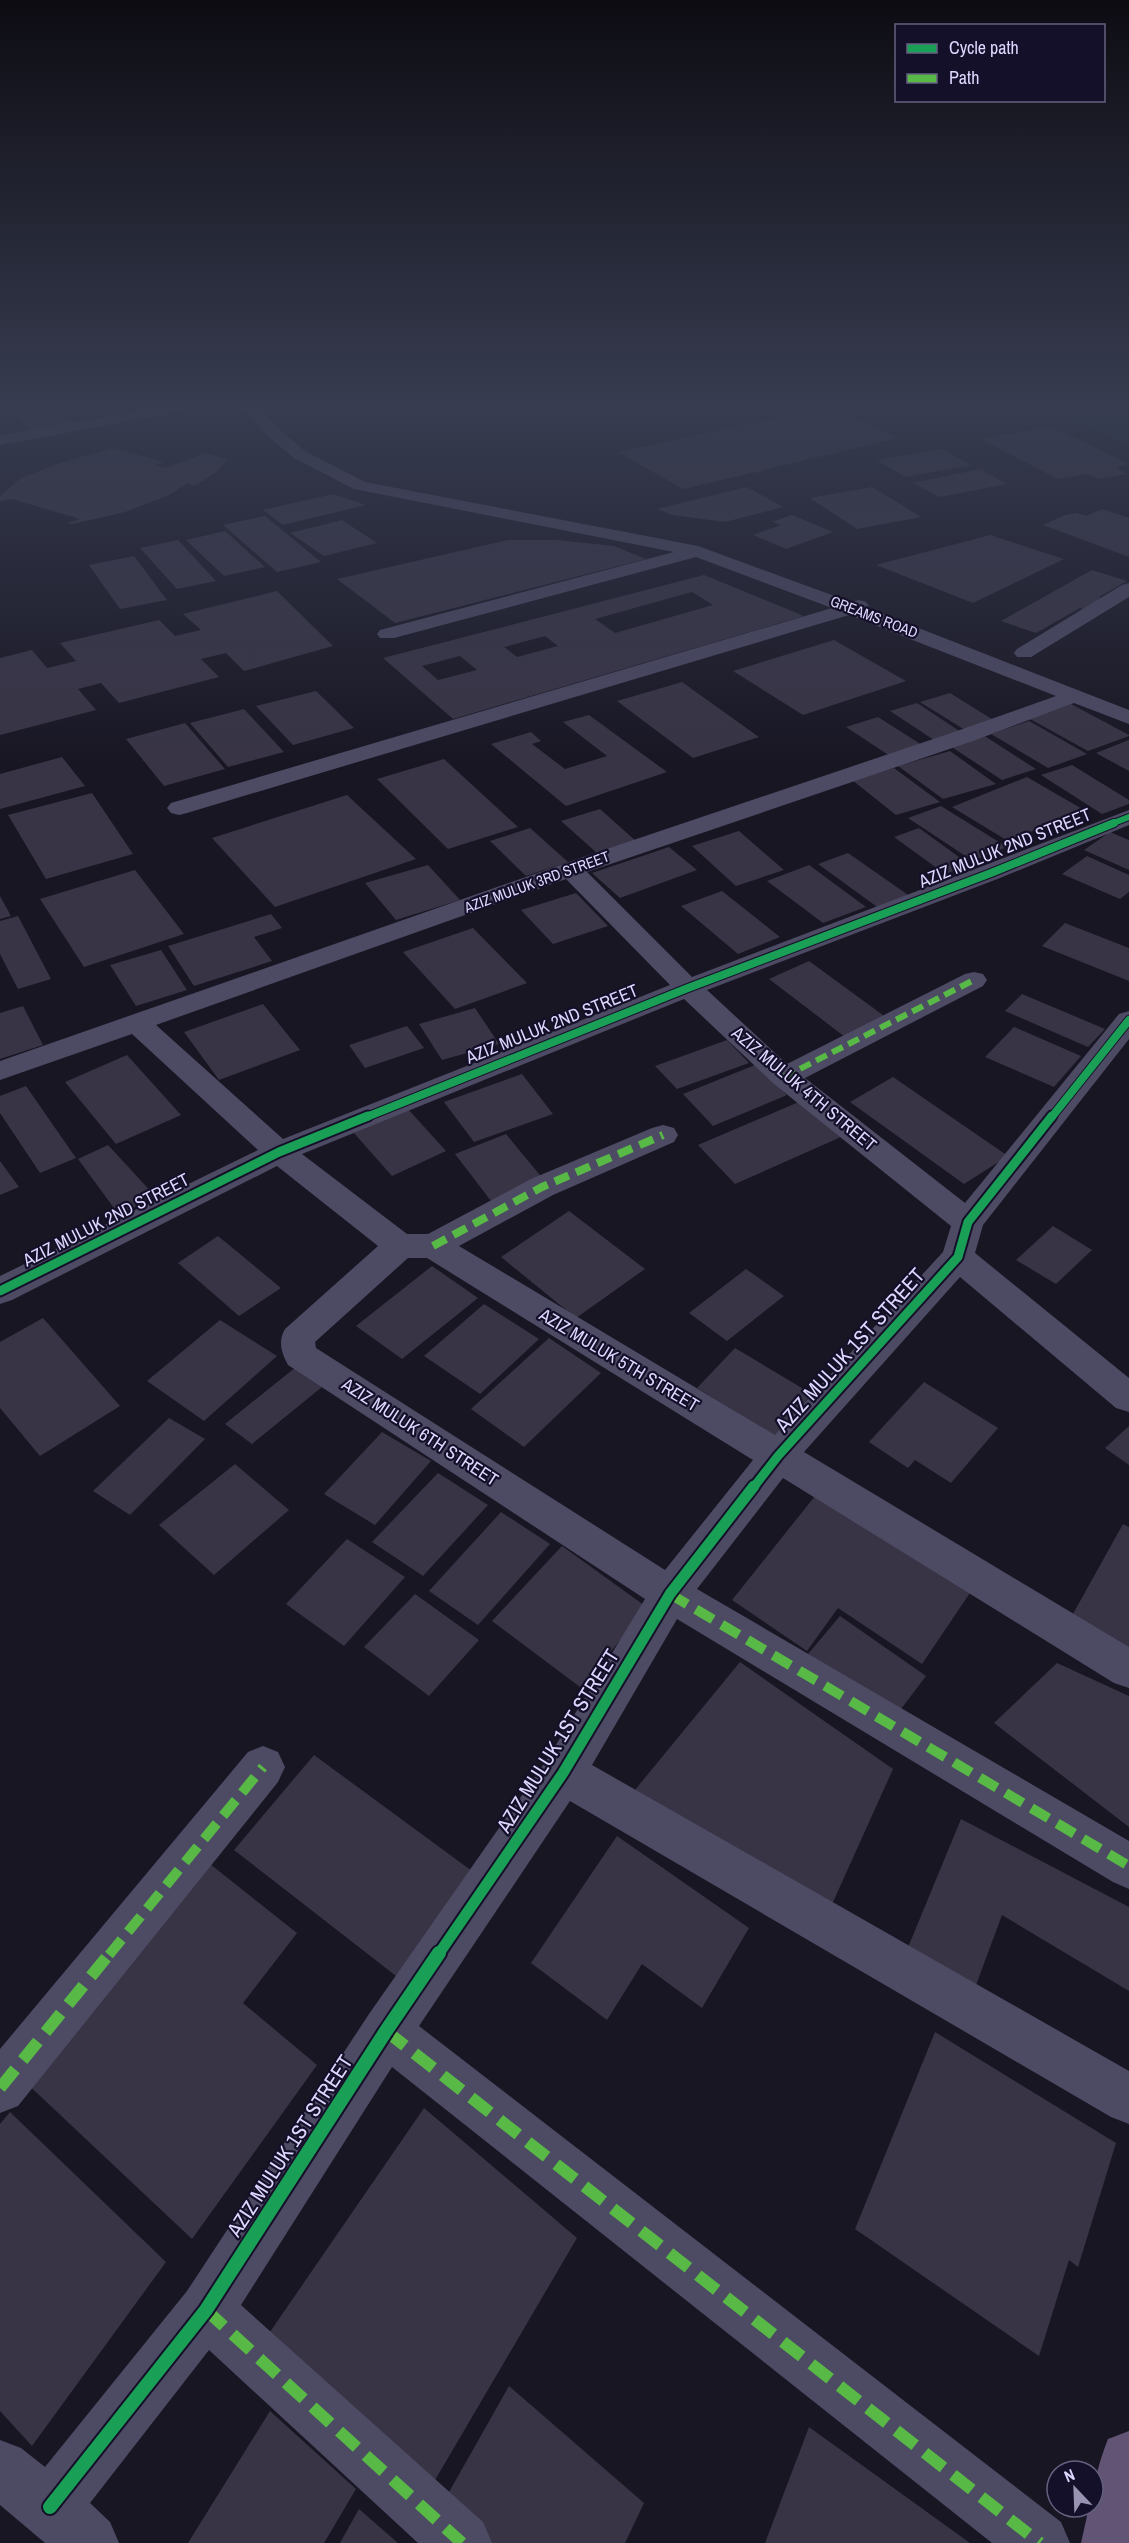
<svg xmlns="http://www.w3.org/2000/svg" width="1129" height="2543" viewBox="0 0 1129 2543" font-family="'Archivo Narrow',sans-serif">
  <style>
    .green { fill: #142e31 }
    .building { fill: #383445; fill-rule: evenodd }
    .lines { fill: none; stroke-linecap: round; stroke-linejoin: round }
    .minor { fill: #4d4a64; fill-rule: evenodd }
    .major { fill: #625475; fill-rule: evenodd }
    .quiet-far3 { stroke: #58b947; stroke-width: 6; stroke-dasharray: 12 6; stroke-linecap: butt }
    .quiet-far2 { stroke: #58b947; stroke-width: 8; stroke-dasharray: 15 8; stroke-linecap: butt }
    .quiet-far1 { stroke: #58b947; stroke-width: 10; stroke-dasharray: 20 10; stroke-linecap: butt }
    .quiet { stroke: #58b947; stroke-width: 12; stroke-dasharray: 24 12; stroke-linecap: butt }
    .cycleway-far4-casing { stroke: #151029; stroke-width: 8 }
    .cycleway-far3-casing { stroke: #151029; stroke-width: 10 }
    .cycleway-far2-casing { stroke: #151029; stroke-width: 13 }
    .cycleway-far1-casing { stroke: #151029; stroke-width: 15 }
    .cycleway-casing { stroke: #151029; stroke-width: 18 }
    .cycleway-far4 { stroke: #1a9f57; stroke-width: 6 }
    .cycleway-far3 { stroke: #1a9f57; stroke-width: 8 }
    .cycleway-far2 { stroke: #1a9f57; stroke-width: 9 }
    .cycleway-far1 { stroke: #1a9f57; stroke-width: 11 }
    .cycleway { stroke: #1a9f57; stroke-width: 14 }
    .labels { text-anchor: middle; stroke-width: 4.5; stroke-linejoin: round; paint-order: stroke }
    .far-street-label { font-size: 15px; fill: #ded7ff; stroke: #151029 }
    .street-label { font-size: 18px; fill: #ded7ff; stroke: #151029 }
    .near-street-label { font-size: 21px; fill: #ded7ff; stroke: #151029 }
  </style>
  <rect width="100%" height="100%" fill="#181623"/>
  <path class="green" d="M1046,407H1129V445Z"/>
  <path class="building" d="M11,407H60L74,424L29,431Z
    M825,407H830L899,438L683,489L618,452Z
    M1051,426L1129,464L1116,468L1127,474L1098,479L1087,474L1058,479L981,439Z
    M113,448L164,462L156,465L166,468L205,453L228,459L215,473L194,486L187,483L169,495L125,512L72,524L67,523L80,519L12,499L0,501V496L21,478L60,463Z
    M942,449L971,465L905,477L877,460Z
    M980,469L1007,484L940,497L913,483Z
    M747,487L783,507L725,522L673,515L657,509Z
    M872,487L921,517L857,529L810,498Z
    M333,494L366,505L283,525L263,510Z
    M1102,509L1129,518V557L1043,525L1065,515L1077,513L1086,516Z
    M792,515L833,532L786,549L753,535L781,525L772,522Z
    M265,516L321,562L277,572L223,525Z
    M342,520L377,543L324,556L290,533Z
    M225,531L265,567L224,576L186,540Z
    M990,535L1064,559L973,603L876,565Z
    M178,540L216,581L177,589L140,548Z
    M508,540H557L614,546L646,559L395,623L337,579Z
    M134,556L167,600L120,609L89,565Z
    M1092,570L1127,581L1099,597L1105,599L1086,610L1080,608L1036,633L1001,621Z
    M704,575L804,616L453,719L383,658ZM692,592L713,605L615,633L595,619ZM545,636L558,646L517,657L504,647ZM460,656L477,670L438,680L422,666Z
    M277,591L333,646L244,671L226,653L201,659L219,677L119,703L101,683L78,689L96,710L0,735V658L32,650L47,668L76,661L60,643L159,620L175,636L201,630L183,614Z
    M834,640L906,681L803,715L733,671Z
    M682,682L759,737L693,758L617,701Z
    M316,691L354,728L293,745L256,706Z
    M950,693L995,721L965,730L920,702Z
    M917,703L961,732L934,740L890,711Z
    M1071,704L1129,735V736L1088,751L1030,719Z
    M244,709L284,752L228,767L190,723Z
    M589,715L667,772L566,806L491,744L531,732L541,741L532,744L565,769L607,756L563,722Z
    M878,717L922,745L890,756L846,727Z
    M1029,721L1087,754L1048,768L991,734Z
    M185,723L225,769L164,786L126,739Z
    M983,735L1036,769L1002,780L950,746Z
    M1129,740V771L1096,753Z
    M950,751L996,784L943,799L898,766Z
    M62,757L85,786L0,809V774Z
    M444,759L518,827L448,849L377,779Z
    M1072,765L1129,800V804L1102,814L1041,775Z
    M894,768L940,802L896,815L852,780Z
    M1027,777L1084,810L1008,841L952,807Z
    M92,793L133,854L46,879L8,815Z
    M347,795L416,859L275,907L212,838Z
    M941,806L1007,847L973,861L908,818Z
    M600,809L637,842L598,854L561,821Z
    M530,828L568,862L526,876L490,841Z
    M919,828L970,865L945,874L894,837Z
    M739,831L784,870L736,886L692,846Z
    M1110,832L1129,840V870L1084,850Z
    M669,847L697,870L620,898L592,873Z
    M848,853L911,897L880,909L818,864Z
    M1087,856L1129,875V892L1120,899L1062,874Z
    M428,865L460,900L396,920L365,883Z
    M809,865L866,907L823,923L767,881Z
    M135,870L184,934L84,967L40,899Z
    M722,891L780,937L738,954L681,906Z
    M576,893L608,926L553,944L521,910Z
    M0,896L11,916L0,919Z
    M271,914L282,928L254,937L272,961L194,986L168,946Z
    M18,916L51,979L18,989L0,954V921Z
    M1065,923L1129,948V981L1042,946Z
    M473,928L527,983L455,1009L403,952Z
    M161,950L187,990L136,1006L110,965Z
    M809,961L887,1018L845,1037L769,979Z
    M1022,994L1105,1029L1088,1047L1005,1011Z
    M263,1004L300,1050L219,1080L184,1032Z
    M23,1006L43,1045L0,1059V1013Z
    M475,1008L499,1044L442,1060L419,1024Z
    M407,1026L424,1048L365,1068L349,1045Z
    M1014,1027L1081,1056L1054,1087L985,1057Z
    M727,1040L749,1063L677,1089L655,1066Z
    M127,1055L181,1115L116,1144L65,1082Z
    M755,1065L787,1095L713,1126L683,1094Z
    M522,1074L553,1114L474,1142L444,1102Z
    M893,1077L1008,1156L964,1184L850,1102Z
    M26,1086L76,1158L40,1173L0,1113V1096Z
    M801,1101L841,1137L735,1184L698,1145Z
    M407,1108L446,1151L392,1176L353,1132Z
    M506,1134L544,1180L491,1201L455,1154Z
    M108,1145L156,1197L119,1215L78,1159Z
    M0,1161L19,1187L0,1195Z
    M569,1211L645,1269L576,1318L501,1257Z
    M1053,1226L1092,1250L1056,1284L1016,1260Z
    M218,1236L281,1288L239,1316L178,1263Z
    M432,1266L478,1298L402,1359L356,1326Z
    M746,1269L784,1296L727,1341L689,1313Z
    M484,1304L539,1339L480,1394L424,1356Z
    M43,1318L120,1406L40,1456L0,1408V1342Z
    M220,1320L277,1356L204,1421L147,1381Z
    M549,1338L601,1373L524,1447L471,1409Z
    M735,1348L812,1394L775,1436L697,1388Z
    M296,1367L322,1387L252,1444L225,1424Z
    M924,1382L998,1428L951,1483L915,1460L908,1468L869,1442Z
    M169,1418L205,1439L130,1515L93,1491Z
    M1129,1426V1465L1105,1448Z
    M382,1432L431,1461L375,1525L324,1494Z
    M235,1464L289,1510L214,1575L159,1525Z
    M438,1473L488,1505L423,1576L372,1542Z
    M819,1491L974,1587L922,1664L838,1608L807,1651L732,1600Z
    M501,1512L550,1544L478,1625L429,1591Z
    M1123,1524L1129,1527V1655L1069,1621Z
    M347,1539L405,1577L344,1646L286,1604Z
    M562,1546L648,1608L580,1687L492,1621Z
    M415,1594L479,1640L429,1696L364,1647Z
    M840,1616L926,1676L895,1717L808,1654Z
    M740,1662L893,1769L829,1911L630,1796Z
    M1057,1663L1129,1696V1827L994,1723Z
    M314,1755L472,1871L396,1976L234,1850Z
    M961,1819L1129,1907V1991L1002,1915L972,1996L904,1957Z
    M617,1836L749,1928L702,2008L642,1964L607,2020L531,1963Z
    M205,1860L297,1933L243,2003L317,2065L192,2239L21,2078Z
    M935,2032L1116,2143L1078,2267L1069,2260L1039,2356L855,2229Z
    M424,2108L577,2238L421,2504L261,2345Z
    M10,2112L166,2262L32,2446L0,2411V2124Z
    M509,2386L644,2503L625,2543H478L440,2508Z
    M270,2411L356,2489L324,2543H188Z
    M809,2427L970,2543H765Z
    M359,2509L398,2543H340Z"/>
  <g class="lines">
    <path class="minor" d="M159,407H190L183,411L0,445V435Z
      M243,407H258L281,431L305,451L365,482L698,546L851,602L859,600L866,602L869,606L867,608L1129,710V724L1074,703L973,741L587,872L692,977L1129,810V825L1000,878L707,990L787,1064L965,974L974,972L983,974L987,980L983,986L805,1078L965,1203L1119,1014L1129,1011V1039L983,1225L975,1253L1129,1378V1412L1116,1408L960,1277L804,1452L1129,1647V1688L1114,1683L783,1478L697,1589L1129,1841V1889L1113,1882L677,1619L592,1765L1129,2071V2124L1111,2117L570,1801L419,2026L1061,2522L1070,2543H992L392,2067L241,2305L483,2522L492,2543H418L209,2350L90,2503L110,2522L119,2543H45L0,2505V2440L21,2448L45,2467L187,2291L369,2014L548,1758L645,1599L288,1365C281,1352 278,1341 285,1329L378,1246L277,1166L12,1300L0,1304V1276L258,1150L132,1034L0,1080V1061L586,856L957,731L1056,696L849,615L187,813L179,815L171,813L167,808L171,803L832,608L696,557L394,638H380L377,634L380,630L674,552L354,489L294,458L270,438ZM566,879L670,985L283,1139L156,1025ZM684,999L774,1084L951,1226L943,1252L775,1435L459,1246L553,1195L674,1142L678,1135L674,1128L663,1125L652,1128L531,1179L428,1234H407L302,1154ZM408,1258H427L753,1460L665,1570L316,1348L315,1342Z
      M1129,583V597L1031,657H1017L1014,653L1017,649L1122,585Z
      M263,1746L278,1752L285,1767L278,1782L18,2106L0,2113V2049L248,1752Z"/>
    <path class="major" d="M1129,2431V2543H1081L1089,2507H1093C1093,2483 1099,2462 1108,2439Z"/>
    <path class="quiet-far3" d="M784,1077L974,980"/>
    <path class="quiet-far2" d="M433,1246L542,1187L663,1135"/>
    <path class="quiet-far1" d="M670,1594L1129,1866
      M109,1955L263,1767"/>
    <path class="quiet" d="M386,2031L1040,2543
      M0,2088L110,1953
      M206,2310L462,2543"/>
    <g class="cycleway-far4-casing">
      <path id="cycleway-far4" d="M1111,824L1129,817"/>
    </g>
    <g class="cycleway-far3-casing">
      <path id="cycleway-far3" d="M364,1118L688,988L991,873L1114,823
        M1051,1118L1129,1020"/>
    </g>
    <g class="cycleway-far2-casing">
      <path id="cycleway-far2" d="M0,1291L279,1152L368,1116
        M753,1488L778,1456L958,1257L968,1222L1052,1116"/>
    </g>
    <g class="cycleway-far1-casing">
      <path id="cycleway-far1" d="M438,1955L563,1773L670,1594L754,1486"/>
    </g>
    <g class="cycleway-casing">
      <path id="cycleway" d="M50,2507L206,2310L386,2031L439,1953"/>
    </g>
    <use href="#cycleway-far4" class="cycleway-far4"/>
    <use href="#cycleway-far3" class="cycleway-far3"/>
    <use href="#cycleway-far2" class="cycleway-far2"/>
    <use href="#cycleway-far1" class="cycleway-far1"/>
    <use href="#cycleway" class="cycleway"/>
  </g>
  <linearGradient id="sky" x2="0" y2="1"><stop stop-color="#0d0c13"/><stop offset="0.53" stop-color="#373c50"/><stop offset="1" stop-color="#373c50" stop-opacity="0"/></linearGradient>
  <rect width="1129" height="763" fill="url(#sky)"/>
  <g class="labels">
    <g class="far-street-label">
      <text transform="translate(874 617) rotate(21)" y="5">GREAMS ROAD</text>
      <text transform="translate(537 882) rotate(-20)" y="5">AZIZ MULUK 3RD STREET</text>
    </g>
    <g class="street-label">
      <text transform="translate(1005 848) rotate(-22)" y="6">AZIZ MULUK 2ND STREET</text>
      <text transform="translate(552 1024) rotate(-22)" y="6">AZIZ MULUK 2ND STREET</text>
      <text transform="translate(804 1089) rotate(40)" y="6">AZIZ MULUK 4TH STREET</text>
      <text transform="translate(106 1220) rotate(-27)" y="6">AZIZ MULUK 2ND STREET</text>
      <text transform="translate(619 1360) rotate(31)" y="6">AZIZ MULUK 5TH STREET</text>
      <text transform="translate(420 1432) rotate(33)" y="6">AZIZ MULUK 6TH STREET</text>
    </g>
    <g class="near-street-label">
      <text transform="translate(850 1350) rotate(-48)" y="7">AZIZ MULUK 1ST STREET</text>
      <text transform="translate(558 1741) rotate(-58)" y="7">AZIZ MULUK 1ST STREET</text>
      <text transform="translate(290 2146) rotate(-57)" y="7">AZIZ MULUK 1ST STREET</text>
    </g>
  </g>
  <rect x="895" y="24" width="210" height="78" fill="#151029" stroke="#65607f" stroke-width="1.5"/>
  <rect x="907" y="44" width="30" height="9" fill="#1a9f57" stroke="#65607f" stroke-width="1.5"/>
  <text x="949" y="54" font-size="18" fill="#ded7ff">Cycle path</text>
  <rect x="907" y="74" width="30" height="9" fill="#58b947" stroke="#65607f" stroke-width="1.5"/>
  <text x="949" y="84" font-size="18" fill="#ded7ff">Path</text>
  <g transform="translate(1075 2489) rotate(337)"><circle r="28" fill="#151029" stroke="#65607f" stroke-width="1.5"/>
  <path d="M0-4.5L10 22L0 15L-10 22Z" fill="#9993b2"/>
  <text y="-9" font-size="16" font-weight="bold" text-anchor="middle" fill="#ded7ff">N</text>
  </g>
</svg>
